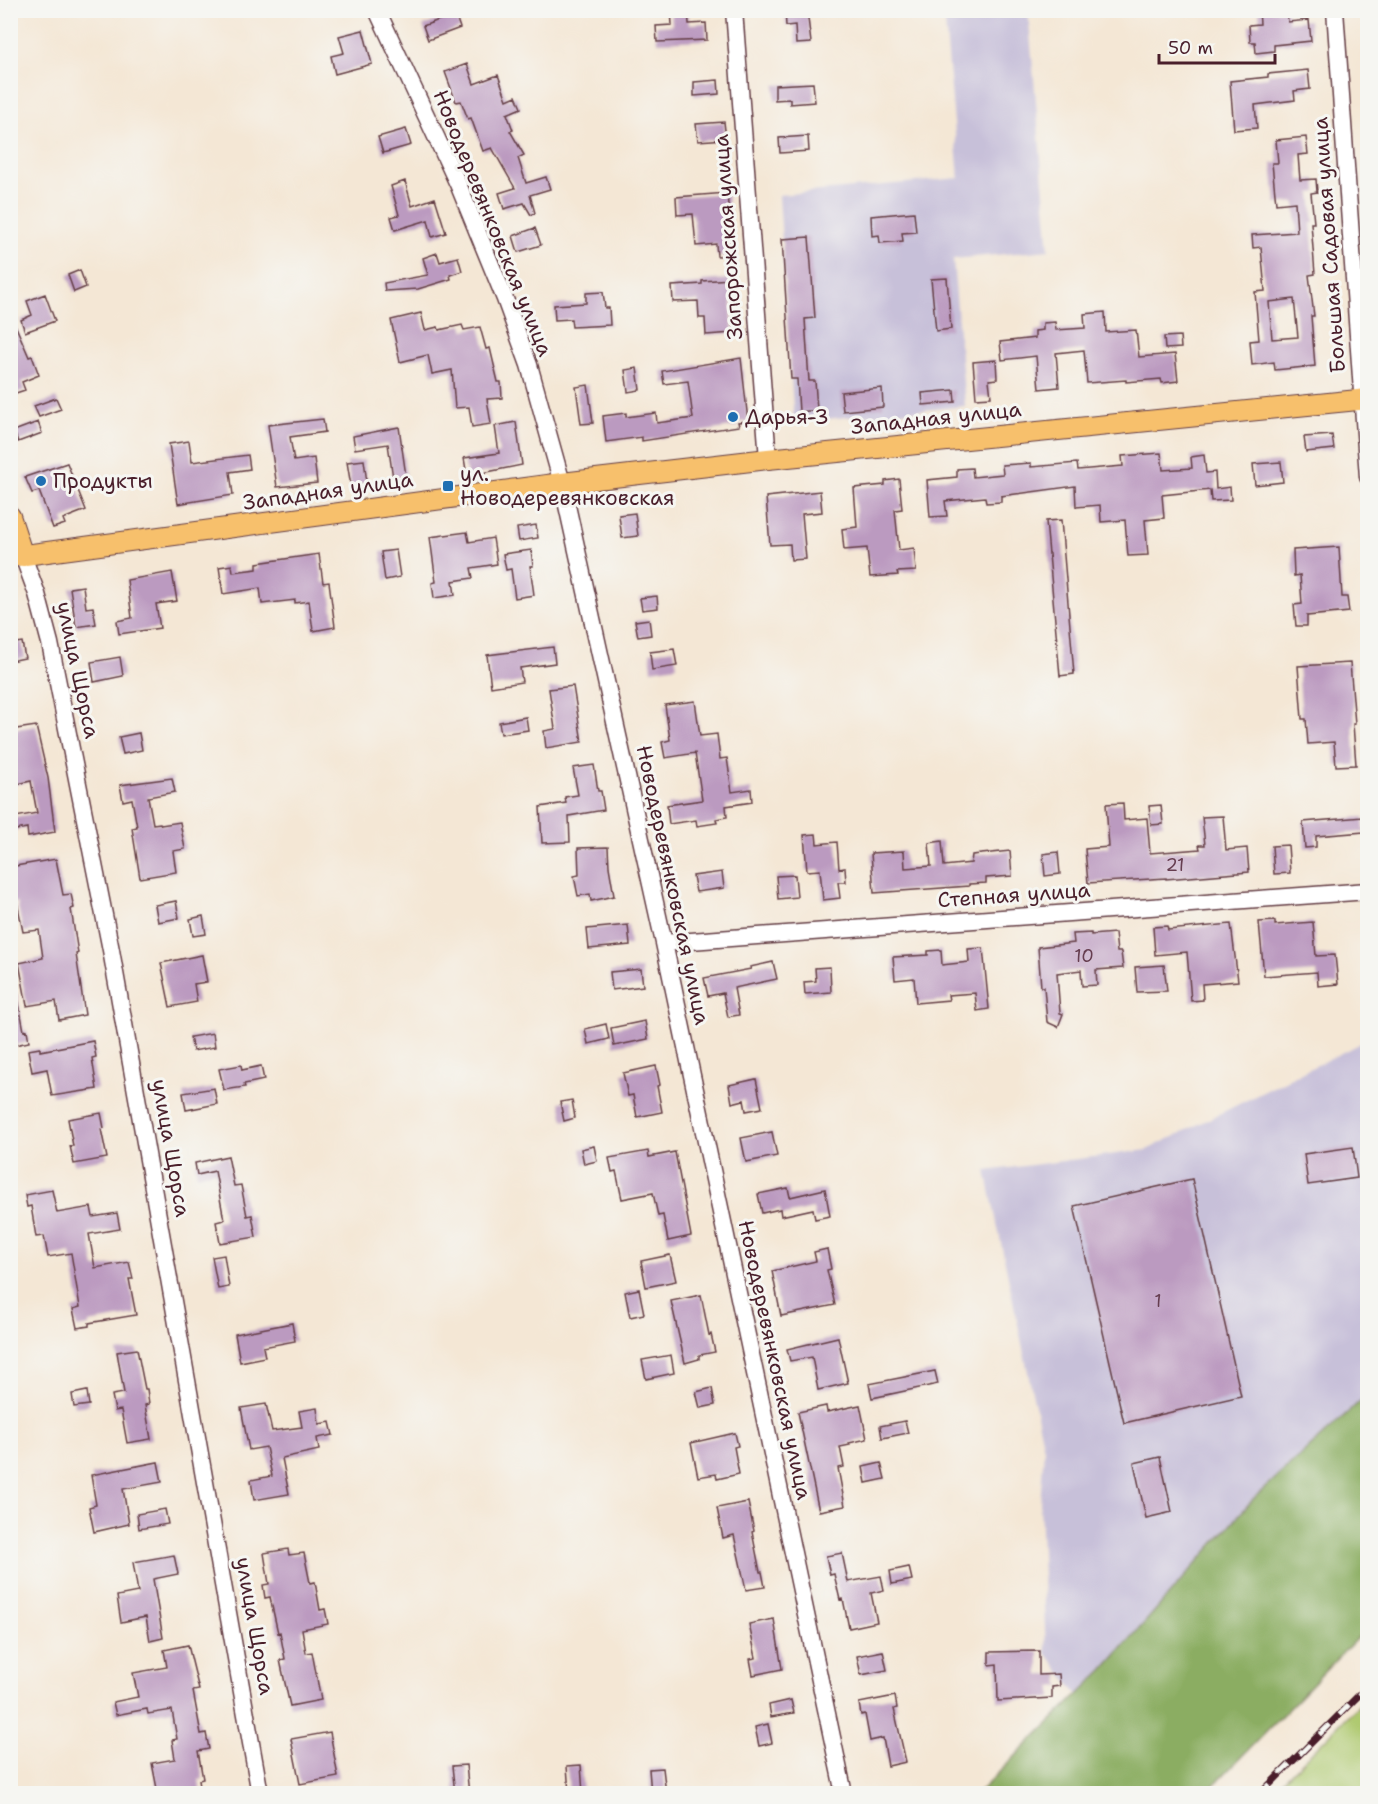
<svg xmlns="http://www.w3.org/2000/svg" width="1378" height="1804" viewBox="0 0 1378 1804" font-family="'Shantell Sans',sans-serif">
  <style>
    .industrial { fill: #c7c0d9 }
    .green { fill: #afc96f; stroke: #7c744d; stroke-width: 1.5 }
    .forest { fill: #8bad62; stroke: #6a6646; stroke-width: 1.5 }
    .building { fill: #bb9ac0; fill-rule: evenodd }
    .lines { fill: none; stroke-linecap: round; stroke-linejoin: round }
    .minor-casing { stroke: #643d44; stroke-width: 19 }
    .major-casing { stroke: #643d44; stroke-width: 22 }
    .minor { stroke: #fff; stroke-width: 16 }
    .major { stroke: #f7c06c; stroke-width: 20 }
    .rail-casing { stroke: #4a1f2b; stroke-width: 7 }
    .rail { stroke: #f6f6f2; stroke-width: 4.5; stroke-dasharray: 14; stroke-linecap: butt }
    .poi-dot { fill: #1f6fb2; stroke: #f6f6f2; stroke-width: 2 }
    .labels { text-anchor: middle; stroke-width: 6; stroke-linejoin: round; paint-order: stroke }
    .number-label { font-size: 18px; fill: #663e50 }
    .street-label { font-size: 21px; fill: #4a1f2b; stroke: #f6f6f2 }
    .poi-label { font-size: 21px; fill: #4a1f2b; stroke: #f6f6f2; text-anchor: start }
  </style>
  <rect width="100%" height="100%" fill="#f6f6f2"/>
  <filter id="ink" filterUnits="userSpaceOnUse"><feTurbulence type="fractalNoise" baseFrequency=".0167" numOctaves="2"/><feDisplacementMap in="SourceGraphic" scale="12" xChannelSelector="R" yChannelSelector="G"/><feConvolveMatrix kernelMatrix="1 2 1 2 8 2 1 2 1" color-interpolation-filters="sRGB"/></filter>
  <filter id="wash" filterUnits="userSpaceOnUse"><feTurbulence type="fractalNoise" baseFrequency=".008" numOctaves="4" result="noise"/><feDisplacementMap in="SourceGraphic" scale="24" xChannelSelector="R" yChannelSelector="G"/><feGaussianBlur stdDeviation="1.35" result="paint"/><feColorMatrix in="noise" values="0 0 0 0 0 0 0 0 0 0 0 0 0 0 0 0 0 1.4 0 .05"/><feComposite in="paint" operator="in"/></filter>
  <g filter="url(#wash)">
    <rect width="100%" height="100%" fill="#f4e7d5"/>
    <path class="industrial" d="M944,11H1028L1049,250L953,259L965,406L794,422L779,195L959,178Z
      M1367,1040V1395L1254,1498L1103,1670L1078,1695L1046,1653L1040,1504L1044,1449L986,1171L1147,1150Z"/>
    <path class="green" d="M1367,1697V1793H1271Z"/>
    <path class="forest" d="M1367,1395V1628L1206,1793H978L1103,1670L1254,1498Z"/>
    <g id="blocks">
      <path class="building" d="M671,10H688L689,24L706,23L707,40L657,42L656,26L672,25Z
        M785,10H807L811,43L796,44L795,25L786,26Z
        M1259,10H1287L1288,22L1309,20L1311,41L1274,45V51L1256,53L1255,42H1250L1249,25L1260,24Z
        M455,14L460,28L428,40L423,26Z
        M363,30L372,64L335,74L331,56L344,53L339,36Z
        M467,64L474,84L498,75L507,100L516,96L521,108L507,114L513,130L510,131L524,155L518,158L526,183L546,177L550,189L530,195L535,213L531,215L524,203L504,209L499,193L515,188L492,148L483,151L471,118L468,119L461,101L456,102L445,72Z
        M1308,70L1310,89L1294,91L1295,100L1255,105L1257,128L1234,130L1230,81L1268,77V74Z
        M718,80L719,94L694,96V82Z
        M813,83L815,102L790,104V99L775,100V85Z
        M724,122L726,139L698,141L696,124Z
        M406,129L411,145L383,153L378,137Z
        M808,136L809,151L780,153L779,138Z
        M1306,137L1308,154L1298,155L1300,180L1316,179L1317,192L1311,193L1314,223H1311L1315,274L1309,275L1314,316H1311L1315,366L1275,370L1274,362L1252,365L1250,341L1259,340L1255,292L1265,291L1261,247L1253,248L1252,235L1297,232L1295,202L1276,204L1272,163H1278L1276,140ZM1294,299L1298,337L1272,339L1269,302Z
        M405,181L412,206L435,198L446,233L432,237L428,220L395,230L391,217L399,215L391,186Z
        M727,193L732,255L717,256L716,244L696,246L693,214L677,215L676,197Z
        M914,212L916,232L902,233L903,241L880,243L879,235L872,236L871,216Z
        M535,228L541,245L518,252L513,236Z
        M809,237L815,318L805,319L809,381H815L817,410L799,412L797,379H791L782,239Z
        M437,253L440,262L458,257L462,271L450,275L451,279L418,289L385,291L384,283L428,275L423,258Z
        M80,270L86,287L74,292L68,275Z
        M947,278L951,329L936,331L931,279Z
        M730,279L733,333L706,335L705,318H699L698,301L673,302L672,286L702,284V281Z
        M603,292L605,308H609L610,325L572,327L571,319L555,320L554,305L586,303V293Z
        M45,294L55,321L25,332L21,320L32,315L27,301Z
        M1105,312L1106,332L1136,330L1139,357L1175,354L1178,381L1162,383L1161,379L1126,382V380L1087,383L1084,350L1056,353L1059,387L1039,389L1036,356L1002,360L1000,342L1035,338V331L1043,330V323L1055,322L1056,330L1085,328L1084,314Z
        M10,313L29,357L32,356L39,375L22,382L25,390L10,395Z
        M421,313L425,330L438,327L439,330L462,325L464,330L480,327L486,349L490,348L498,382H501L502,398L487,399L491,424L472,427L469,407L455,408L452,370L432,374L428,355L400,362L391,320Z
        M1180,336L1181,348L1165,349L1164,337Z
        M741,358L748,421L738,422L739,426L642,441V437L606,442L603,416L626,413V417L656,413L657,423L693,418L688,381L664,384L662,371Z
        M996,360L997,379L989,380L991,397L976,398L973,362Z
        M637,368L640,390L628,392L625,370Z
        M588,385L593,423L581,424L576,387Z
        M882,388L883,407L843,411L841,392Z
        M954,390L955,402L923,405L922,393Z
        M56,398L61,409L39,417L34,406Z
        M323,419L325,432L290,437L294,461L314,458L317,483L277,487L268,425Z
        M38,422L42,433L18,442L14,431Z
        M516,422L522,465L467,476L464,458L499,453L495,426Z
        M399,427L406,476L393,478L388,444L355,449L353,436Z
        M1332,435L1334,449L1306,452L1304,437Z
        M189,441L192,462L248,455L250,469L230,472L233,495L178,504L169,444Z
        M1161,453L1163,470L1192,468L1191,457L1204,455L1206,473L1215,472L1216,489L1230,487L1231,500L1211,501L1210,490L1162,495L1164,518L1145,520L1148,555L1128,556L1125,520L1101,522L1100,505L1076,507L1075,486L1001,496V502L986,503L985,497L945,501L947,516L930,517L927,480L957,477V469L972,468L973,477L1003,474L1002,465L1031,463V467L1077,463L1078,470L1123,466L1122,456Z
        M364,460L367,483L351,486L347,462Z
        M1281,462L1283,482L1255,485L1253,464Z
        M67,463L86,510L63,519L65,524L53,528L39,491L32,493L25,477Z
        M899,479L902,509L895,510L899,550L914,548L916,571L897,572L898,575L870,577L867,548L844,550L842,529L857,527L854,488L885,485V481Z
        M820,491L822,512L802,514L806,559L791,560L790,544L770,545L766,497Z
        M635,513L638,536L622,538L619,515Z
        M1061,520L1074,674L1060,676L1046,521Z
        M536,525L538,538L519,541L517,528Z
        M467,532L469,542L493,538L497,564L471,568L473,578L453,581L455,595L434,598L432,583L436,582L430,537Z
        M1339,547L1342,597H1347L1349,612L1307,616V626H1296L1294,605L1302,604L1300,575L1294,576L1293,550Z
        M396,550L400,577L385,580L381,552Z
        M531,550L533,566H530L534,595L515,598L511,569L506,570L503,554Z
        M319,554L323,583L329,582L335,627L313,631L309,601L295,603V600L262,604L260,588L223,594L219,567L232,565L233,572L257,569V563Z
        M172,572L177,601L156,604L160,628L119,634L117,621L132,618L127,580Z
        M83,586L86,608L93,607L96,624L76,627L70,588Z
        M657,596L658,608L642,610L640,598Z
        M649,619L651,635L638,637L635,621Z
        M22,642L25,658L10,661V644Z
        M553,647L555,663L520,668L522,682L491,687L487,655Z
        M674,649L677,666L652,670L650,652Z
        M120,657L123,676L94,682L91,662Z
        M1350,663L1355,724H1353L1356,765L1336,766L1334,742L1308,744L1306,719H1302L1298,666Z
        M573,686L582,742L546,748L544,731L555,729L549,689Z
        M695,701L700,736L717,734L720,759L727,758L732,792L751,789L752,802L726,806L727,817L716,819L717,823L697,826L696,820L669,824L667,805L702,800L695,753L665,758L662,742L670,740L665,705Z
        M526,717L528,730L501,734L499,722Z
        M36,726L48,778L55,832L28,837L27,828L10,831V818L37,813L31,781L13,785L10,768V752L13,751L10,730Z
        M139,733L142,750L123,754L119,737Z
        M594,765L598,791H601L604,810L569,816L570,842L542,843L540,807L566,803L565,797L578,795L573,768Z
        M172,778L175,792L148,797L153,824L160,823L161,825L180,822L185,849L173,851L176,872L140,878L132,828L137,827L132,799L123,801L120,785Z
        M1123,803L1124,820L1147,818L1150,853L1200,849L1199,845H1205L1202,817L1223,816L1226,850L1247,848L1249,872L1166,879V878L1088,883L1085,849L1109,847L1106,804Z
        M1161,805L1163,824L1151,825L1149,806Z
        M1363,817L1364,832L1316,836V847L1305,848L1303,822Z
        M816,834L817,844L837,842L839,869L845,868L846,882H838L840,898L823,900L820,870L807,871L804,835Z
        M942,841L944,866L971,863L972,855L1010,851L1012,876L986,878V883L969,884V886L874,893L871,853L904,851L905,868L931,866L929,843Z
        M1288,845L1290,873L1274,874L1272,846Z
        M608,847L609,867L614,896L591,901L590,894L578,896L574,876L579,875L578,848Z
        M1058,852L1060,874L1045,876L1043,854Z
        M56,859L63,895L71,894L74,908L71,909L78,953L76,954L85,1015L59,1020L56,1001L27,1006L19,963L43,958L39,930L23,932L17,902L10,903V867Z
        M722,872L724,888L696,892L693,876Z
        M795,875L797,897L778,899L776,876Z
        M176,901L179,918L158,922L155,905Z
        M203,916L206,934L193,936L190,919Z
        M1275,921V925L1313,922L1316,956L1335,955L1338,984L1318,986L1317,972L1264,976L1259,922Z
        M1231,924L1238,981L1202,984L1203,1000L1191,1001L1187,952L1155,955L1153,927L1167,926L1168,930Z
        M628,925L630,945L589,949L587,929Z
        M1091,933V935L1115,933L1117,952H1121L1123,968L1096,970L1097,985L1082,986L1081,970L1057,973L1060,1013L1063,1014L1058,1027L1047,1022L1044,987H1041L1038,947L1074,943L1073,934Z
        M983,948L989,1009L977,1011L975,993L948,995L949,1000L916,1003L914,978L895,980L893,957L928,955V951L941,950L942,965L969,962L968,949Z
        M202,955L207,982L194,984L197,1002L170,1007L161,963Z
        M773,962L777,979L734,988L739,1015L728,1017L723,993L708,996L704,978L751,969L750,967Z
        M1164,965L1167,991L1137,992L1135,967Z
        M830,967L831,992L805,994L804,982L816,981L815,968Z
        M641,969L643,986L612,990L610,972Z
        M17,993L24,1031L27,1030L29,1042L10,1046V994Z
        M645,1021L648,1039L614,1046L611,1028Z
        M606,1024L609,1039L588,1044L585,1029Z
        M213,1033L215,1047L193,1051L190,1037Z
        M93,1041L96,1057L92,1058L97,1089L52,1096L47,1069L32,1072L28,1050L40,1048V1051Z
        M241,1065L242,1070L261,1066L264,1080L244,1084L245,1087L224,1090L219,1069Z
        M656,1066L660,1085L657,1086L662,1112L637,1117L633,1095L628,1096L623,1073Z
        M756,1079L762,1108L746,1111L744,1100L732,1103L729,1085Z
        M214,1088L217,1104L186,1110L183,1093Z
        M572,1100L575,1118L564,1121L560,1102Z
        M101,1113L104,1128L101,1129L107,1158L74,1164L70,1146H73L68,1119Z
        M772,1132L777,1156L746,1162L741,1138Z
        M594,1146L597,1161L584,1164L581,1149Z
        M1353,1147L1357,1178L1308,1185L1304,1154Z
        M648,1151L649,1157L675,1152L691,1236L668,1241L663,1215L658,1216L653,1193L622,1199L616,1171L612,1172L609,1158Z
        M228,1156L234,1186L241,1185L247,1216L252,1215L256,1237L220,1243L216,1222L224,1220L215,1171L197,1175L195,1163Z
        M1192,1179L1241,1396L1124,1423L1074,1206Z
        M788,1188L790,1197L825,1189L830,1216L815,1219L813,1209L781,1216L780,1209L762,1213L758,1194Z
        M52,1190L57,1213L91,1207L93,1217L117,1213L120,1229L89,1234L95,1268L129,1262L133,1279H129L136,1315L89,1323V1326L77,1328L73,1309L80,1307L71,1253L48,1257L44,1236L36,1237L31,1206L27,1207L25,1195Z
        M827,1249L831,1269L827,1270L835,1305L781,1316L772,1271L816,1261L814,1252Z
        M224,1255L229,1287L218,1289L212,1257Z
        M670,1255L676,1281L646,1287L641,1261Z
        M639,1289L644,1314L630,1317L625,1292Z
        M701,1295L709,1335L711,1334L715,1352L699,1355V1359L685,1363L671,1301Z
        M292,1323L295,1341L263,1347L265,1357L240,1362L235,1334Z
        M838,1337L848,1383L818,1390L812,1357L790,1361L787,1349Z
        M137,1349L145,1389H147L149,1404L145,1405L151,1439L127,1443L121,1410L115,1411L112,1395L124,1393L117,1352Z
        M671,1355L674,1373L646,1379L642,1360Z
        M935,1371L938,1384L872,1398L869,1384Z
        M712,1388L715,1405L700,1408L696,1392Z
        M87,1391L89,1405L74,1407L72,1394Z
        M266,1404L272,1431L302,1427L299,1411L317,1408L319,1424L330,1422L333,1435L317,1438L319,1450L282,1458L289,1494L254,1500L251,1480L272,1476L266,1447L249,1450L241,1408Z
        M860,1405L867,1439L849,1443L850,1445L840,1447L844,1467L838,1468L845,1506L819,1511L798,1412L826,1406L827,1412Z
        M905,1421L908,1433L882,1438L880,1426Z
        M735,1433L738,1446L734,1447L739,1474L717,1479L716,1474L698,1477L691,1443Z
        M1160,1457L1172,1512L1146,1518L1134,1463Z
        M158,1462L162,1482L123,1489L129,1524L94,1532L89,1507L96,1505L91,1475Z
        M881,1463L885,1479L866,1483L863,1467Z
        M748,1502L754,1531L752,1532L760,1572H762L765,1587L746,1590L734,1535L723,1538L717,1508Z
        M165,1509L168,1524L139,1529L137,1514Z
        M288,1549L289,1555L304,1553L310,1583L315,1582L320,1610L325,1609L328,1624L302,1629L306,1653L312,1652L321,1700L290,1706L280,1660L285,1659L280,1632L278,1633L270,1597L265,1598L263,1585L269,1584L264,1553Z
        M842,1553L848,1582L881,1576L884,1590L871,1593L877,1622L849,1628L843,1599L840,1600L834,1574L830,1575L826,1556Z
        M174,1555L178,1574L153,1579L163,1638L150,1641L146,1617L121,1622L117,1596L138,1592L133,1562Z
        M909,1567L912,1580L892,1584L890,1571Z
        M774,1619L782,1669L753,1675L750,1659L756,1658L749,1624Z
        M188,1645L199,1690L193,1691L201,1734L206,1733L209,1749L198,1751L203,1779L199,1780L201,1794H158L152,1763L175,1759L172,1740L177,1739L172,1710L148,1714L147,1709L116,1715L113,1702L138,1697L133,1673L167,1667L164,1650Z
        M883,1651L887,1670L861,1675L857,1656Z
        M1039,1651V1675L1059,1674L1060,1686L1052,1687V1698L998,1701L997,1664L989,1665V1652Z
        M895,1696L897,1708L894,1709L906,1762L888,1766L883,1738L870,1741L865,1714L861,1715L859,1703Z
        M791,1700L794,1713L771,1717L769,1705Z
        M768,1724L772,1743L759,1746L755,1727Z
        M330,1732L338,1777L300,1784L291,1739Z
        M466,1765L469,1794H455L452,1766Z
        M581,1765L583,1794H569L567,1766Z
        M663,1768L666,1794H651L649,1769Z"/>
    </g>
  </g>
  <g filter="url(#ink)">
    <use href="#blocks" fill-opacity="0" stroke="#643d44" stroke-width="1.5"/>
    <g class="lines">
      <g class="minor-casing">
        <path id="minor" d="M377,10L458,184L505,299L529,365L562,483L664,943L844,1794
          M734,10L768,459
          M1335,10L1368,477
          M23,556L37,594L50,643L111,950L260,1794
          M664,943L1368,891"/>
      </g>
      <g class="major-casing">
        <path id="major" d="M10,516L23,556
          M10,557L562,483L768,459L1368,399"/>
      </g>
      <use href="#minor" class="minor"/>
      <use href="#major" class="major"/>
      <g class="rail-casing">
        <path id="rail" d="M1260,1794L1368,1686"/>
      </g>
      <use href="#rail" class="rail"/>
    </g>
  </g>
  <g class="poi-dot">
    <circle cx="733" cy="417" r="6"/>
    <circle cx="41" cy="481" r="6"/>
    <rect x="442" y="480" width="12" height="12" rx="3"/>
  </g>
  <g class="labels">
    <g class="number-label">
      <text x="1175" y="871">21</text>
      <text x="1084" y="962">10</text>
      <text x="1158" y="1307">1</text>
    </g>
    <g class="street-label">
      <text transform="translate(493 223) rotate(68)" y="7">Новодеревянковская улица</text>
      <text transform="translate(728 237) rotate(-94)" y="7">Запорожская улица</text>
      <text transform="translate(1329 245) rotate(-94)" y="7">Большая Садовая улица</text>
      <text transform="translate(936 418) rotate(-6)" y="7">Западная улица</text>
      <text transform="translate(328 491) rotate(-8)" y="7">Западная улица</text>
      <text transform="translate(78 670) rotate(78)" y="7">улица Щорса</text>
      <text transform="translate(673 885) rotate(78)" y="7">Новодеревянковская улица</text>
      <text transform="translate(1014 895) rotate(-4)" y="7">Степная улица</text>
      <text transform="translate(171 1148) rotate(80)" y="7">улица Щорса</text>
      <text transform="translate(775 1360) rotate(78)" y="7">Новодеревянковская улица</text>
      <text transform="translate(255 1626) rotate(80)" y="7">улица Щорса</text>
    </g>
    <g class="poi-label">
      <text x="745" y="424">Дарья-3</text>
      <text x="460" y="481">ул.<tspan x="460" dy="24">Новодеревянковская</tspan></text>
      <text x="53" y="488">Продукты</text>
    </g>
  </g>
  <rect width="1378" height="1804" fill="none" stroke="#f6f6f2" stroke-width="36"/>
  <path d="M1159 54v9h116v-9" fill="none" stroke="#4a1f2b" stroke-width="3"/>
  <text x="1168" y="54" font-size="18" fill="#4a1f2b" stroke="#f6f6f2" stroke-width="4.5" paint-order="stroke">50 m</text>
</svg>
